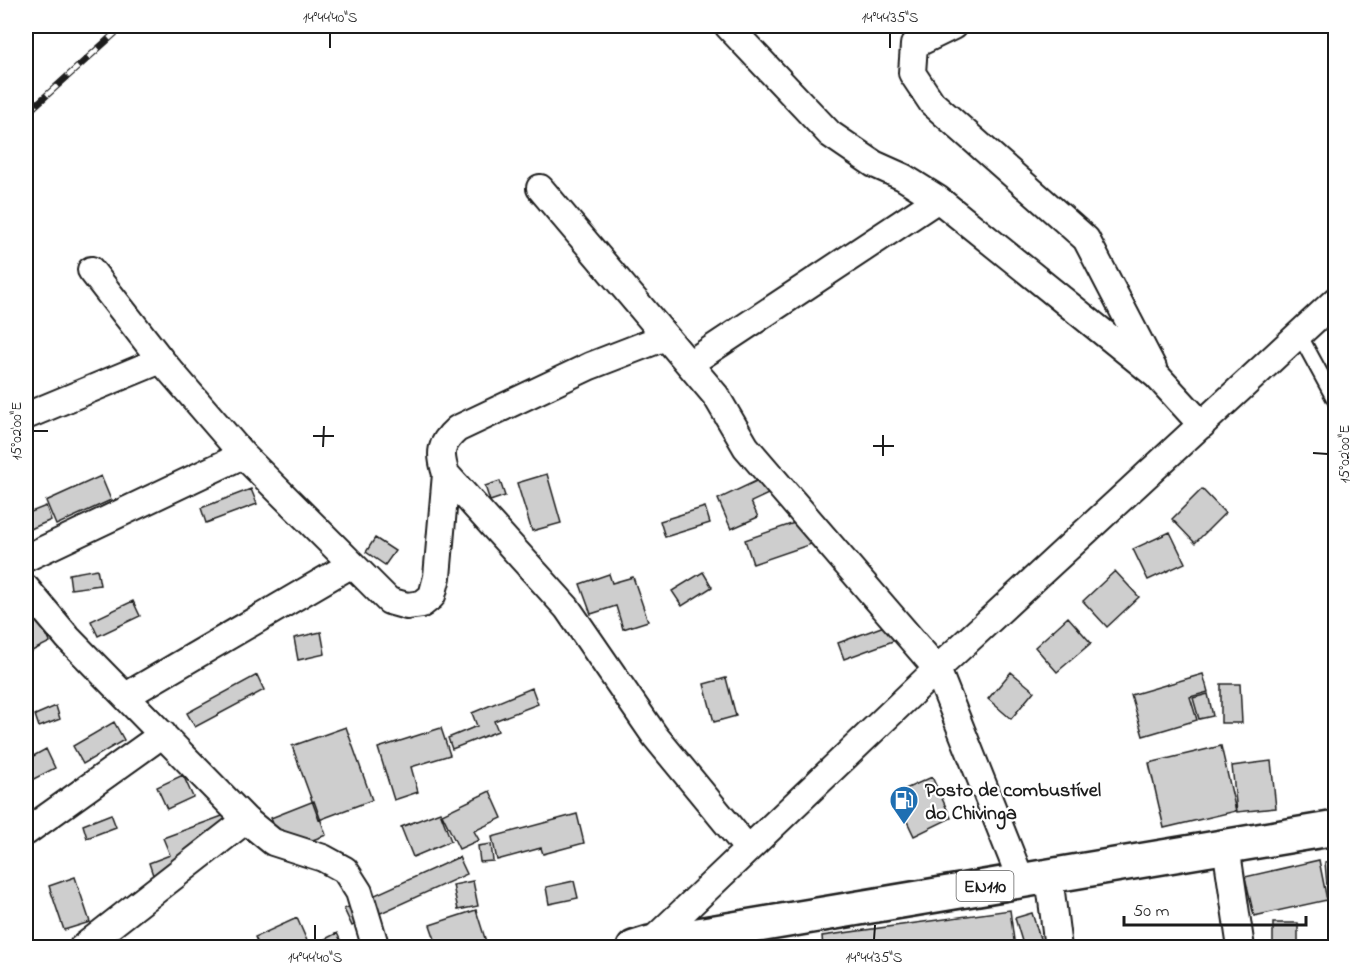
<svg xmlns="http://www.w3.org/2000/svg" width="1361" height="973" viewBox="0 0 1361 973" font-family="'Indie Flower',sans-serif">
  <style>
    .building { fill: #cecece; stroke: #1c1c1c; stroke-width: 1.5 }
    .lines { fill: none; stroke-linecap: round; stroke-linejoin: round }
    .service-casing { stroke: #1c1c1c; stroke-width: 18 }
    .minor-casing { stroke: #1c1c1c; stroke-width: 30 }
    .primary-casing { stroke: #1c1c1c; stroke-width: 38 }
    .service { stroke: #fff; stroke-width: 14 }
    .minor { stroke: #fff; stroke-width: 26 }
    .primary { stroke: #fff; stroke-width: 33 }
    .rail-casing { stroke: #1c1c1c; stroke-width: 7 }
    .rail { stroke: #fff; stroke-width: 4.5; stroke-dasharray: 14; stroke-linecap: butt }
    .ticks { fill: none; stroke: #1c1c1c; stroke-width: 2 }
    .labels { text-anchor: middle; stroke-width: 4.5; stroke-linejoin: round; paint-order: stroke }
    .shield { fill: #fff; stroke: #606060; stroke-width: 1.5 }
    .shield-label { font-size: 18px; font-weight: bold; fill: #1c1c1c }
    .poi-label { font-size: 20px; font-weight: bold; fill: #1c1c1c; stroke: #fff; text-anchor: start }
    .neatline { fill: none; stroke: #1c1c1c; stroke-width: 2 }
    .ticks-label { font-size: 15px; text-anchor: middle; fill: #1c1c1c }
  </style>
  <rect width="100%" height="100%" fill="#fff"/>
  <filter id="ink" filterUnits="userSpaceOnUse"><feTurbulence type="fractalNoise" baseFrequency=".0167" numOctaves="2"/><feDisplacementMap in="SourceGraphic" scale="12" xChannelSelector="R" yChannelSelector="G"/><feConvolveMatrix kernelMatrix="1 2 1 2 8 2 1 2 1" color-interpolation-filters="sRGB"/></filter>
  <g filter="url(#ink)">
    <path class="building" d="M547,474L561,523L532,531L517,483Z
      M769,475L777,490L751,502L758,517L731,529L718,499Z
      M101,476L111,500L56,525L46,501Z
      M500,481L505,496L490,501L485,486Z
      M251,489L257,504L206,523L201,508Z
      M1202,489L1225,513L1195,543L1172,519Z
      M46,506L51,520L26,531V514Z
      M705,507L710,523L665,537L660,521Z
      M806,519L814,543L753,564L745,540Z
      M1170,532L1185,563L1148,580L1133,549Z
      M375,538L395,551L385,565L366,552Z
      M97,569L100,585L71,589L69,574Z
      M1115,571L1139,597L1107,627L1083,601Z
      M703,572L712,587L682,606L672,591Z
      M609,574L612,583L633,577L648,621L623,629L616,606L591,614L580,584Z
      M133,601L140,616L98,636L91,621Z
      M1068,617L1091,643L1057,672L1035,647Z
      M39,619L50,642L26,654V626Z
      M895,622L901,638L844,659L838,643Z
      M321,632L325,654L298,660L294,638Z
      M1011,672L1034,691L1011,719L988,699Z
      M1203,674L1208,692L1190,697L1197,720L1143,736L1131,695Z
      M257,675L264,690L195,727L187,713Z
      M726,678L736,716L714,722L704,684Z
      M1221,684H1240L1242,723H1221Z
      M532,688L538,704L494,721L498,731L452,749L448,738L477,726L472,713Z
      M1208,694L1213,716L1199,719L1193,698Z
      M56,706L60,719L39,727L35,715Z
      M114,722L124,740L83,764L73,746Z
      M346,727L372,800L319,820L292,746Z
      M441,728L450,755L411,767L418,792L394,800L378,748Z
      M1221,746L1236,811L1164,828L1149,763Z
      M46,749L55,768L26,783V760Z
      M1271,761L1276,808L1237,812L1232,766Z
      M183,775L193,797L167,809L157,787Z
      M932,777L951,818L914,836L894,794Z
      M490,791L502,818L474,831L479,840L459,849L442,814Z
      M314,801L326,835L283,851L271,818Z
      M440,812L451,841L413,857L401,827Z
      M111,814L116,827L87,838L83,825Z
      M577,814L584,843L543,854L541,848L497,860L492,837Z
      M225,815L235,844L153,875L149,863L170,855L163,838Z
      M491,844L493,861L480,862L478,846Z
      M459,857L467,874L352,926L344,909Z
      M1319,860L1327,900L1254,916L1245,877Z
      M1336,861V897H1328L1325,862Z
      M75,877L90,922L64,930L49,886Z
      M473,881L478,906L458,910L453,885Z
      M574,881L578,898L549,904L546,887Z
      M1333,905H1336V924H1334Z
      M476,910L488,948H438L430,925Z
      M1010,910L1015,948H823L822,936Z
      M1032,913L1043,948H1024L1015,918Z
      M297,918L308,943L299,948H260L255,937Z
      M1273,923H1298V948H1273Z
      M337,933L344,948H322L319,942Z"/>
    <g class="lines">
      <g class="service-casing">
        <path id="service" d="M1299,334L1336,402"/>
      </g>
      <g class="minor-casing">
        <path id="minor" d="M728,26L830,134L874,164L903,177L938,199L1157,376L1202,425
          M953,26L914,45L912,73L932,103L1086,239L1153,368
          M540,188L716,396L746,447L937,669L1021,880
          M91,270L161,360L243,455L389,601L407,606L422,604L432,596L437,577L446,474
          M665,337L590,366L457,429C440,444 439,453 446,474L567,608L655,736L748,849
          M689,364L938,199
          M26,416L161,360
          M26,558L243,455
          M26,588L68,638L246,820L273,842L323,858L345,870L359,892L376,948
          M126,696L352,564
          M26,832L163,734
          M1226,846L1241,948
          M1049,876L1058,948
          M650,943L937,669L1336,300
          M82,948L246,820"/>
      </g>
      <g class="primary-casing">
        <path id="primary" d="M634,948L650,943L1336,828"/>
      </g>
      <use href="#service" class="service"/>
      <use href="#minor" class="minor"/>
      <use href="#primary" class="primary"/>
      <g class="rail-casing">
        <path id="rail" d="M26,114L123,26"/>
      </g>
      <use href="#rail" class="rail"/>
    </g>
  </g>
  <path class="ticks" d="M330,48V33M890,48V33M33,431H48M313,436H334M873,446H894M323,447L324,426M1313,453L1328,454M883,456V435M315,940V925M874,940L875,925"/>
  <defs>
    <g id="fuel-pin" transform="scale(1.5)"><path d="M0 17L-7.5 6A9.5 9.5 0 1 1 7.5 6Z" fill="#1f6fb2" stroke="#fff"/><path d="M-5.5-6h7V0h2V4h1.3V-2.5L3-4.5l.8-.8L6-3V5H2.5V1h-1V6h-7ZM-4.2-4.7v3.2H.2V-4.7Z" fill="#fff"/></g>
  </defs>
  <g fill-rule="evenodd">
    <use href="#fuel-pin" x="904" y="800"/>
  </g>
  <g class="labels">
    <rect class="shield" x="956.5" y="871" width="57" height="30" rx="4.5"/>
    <g class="shield-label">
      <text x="985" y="892">EN110</text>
    </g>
    <g class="poi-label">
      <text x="925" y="796">Posto de combustível<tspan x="925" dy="23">do Chivinga</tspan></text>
    </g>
  </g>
  <rect width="1361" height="973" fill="none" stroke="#fff" stroke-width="66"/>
  <path d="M1124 916v9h182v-9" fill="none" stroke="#1c1c1c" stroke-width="3"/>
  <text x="1133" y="916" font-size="18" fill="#1c1c1c" stroke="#ffffff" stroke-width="4.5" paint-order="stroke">50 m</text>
  <rect x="33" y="33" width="1295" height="907" class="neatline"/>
  <g class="ticks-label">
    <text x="330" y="22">14°44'40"S</text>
    <text x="890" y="22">14°44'35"S</text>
    <text transform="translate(16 431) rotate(-90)" y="5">15°02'00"E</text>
    <text transform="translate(1344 454) rotate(-90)" y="5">15°02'00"E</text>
    <text x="315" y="962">14°44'40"S</text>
    <text x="874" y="962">14°44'35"S</text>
  </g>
</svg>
